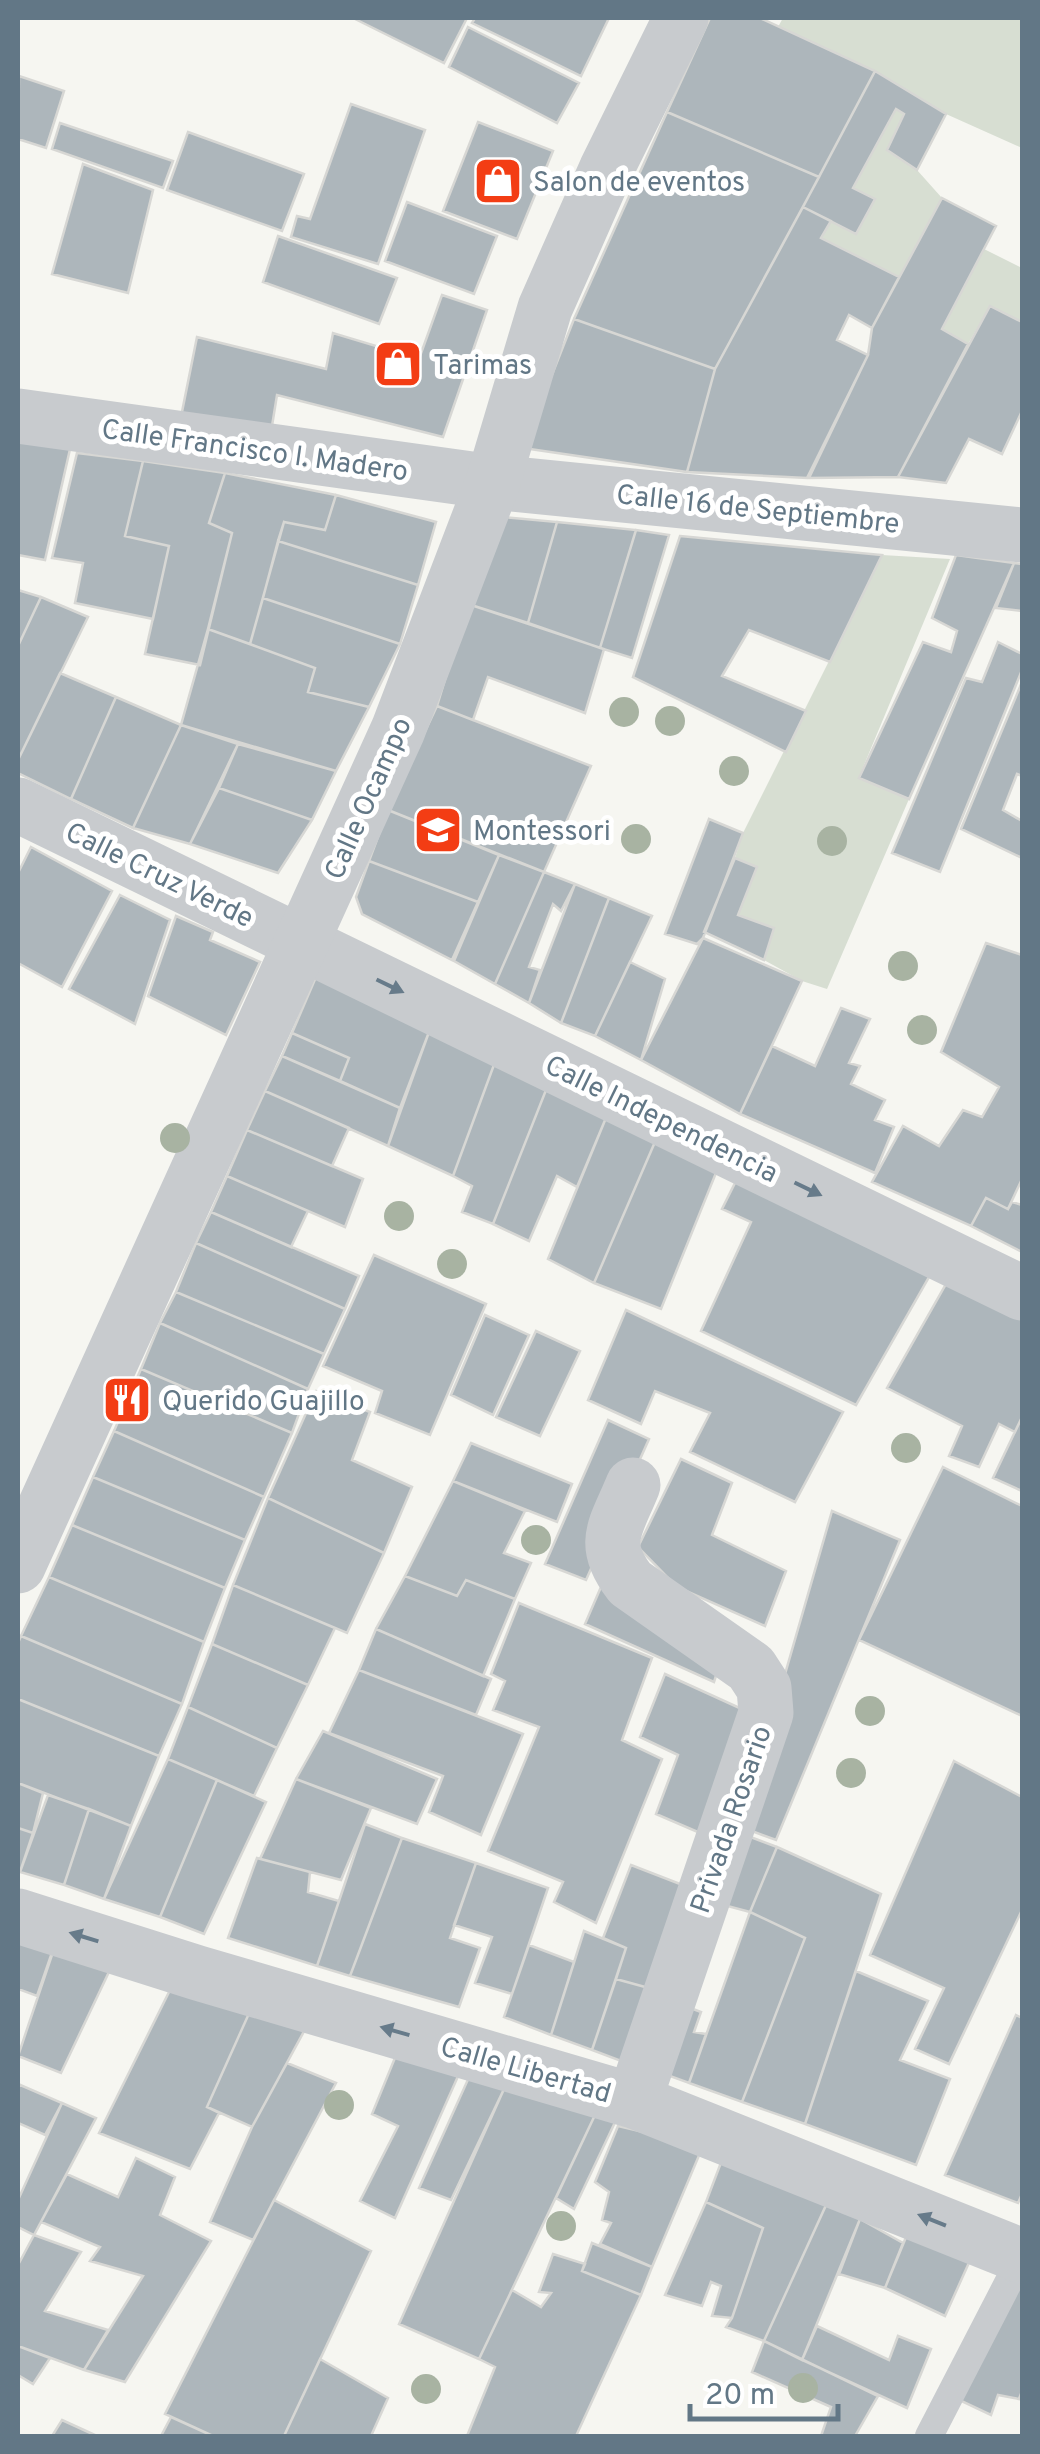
<svg xmlns="http://www.w3.org/2000/svg" width="1040" height="2454" viewBox="0 0 1040 2454" font-family="Overpass,sans-serif">
  <style>
    .green { fill: #d7ded2 }
    .building { fill: #adb6bb; stroke: #d7d7d4; stroke-width: 2.5 }
    .lines { fill: none; stroke-linecap: round; stroke-linejoin: round }
    .service { stroke: #c8cbce; stroke-width: 28 }
    .minor { stroke: #c8cbce; stroke-width: 55 }
    .tertiary { stroke: #c8cbce; stroke-width: 55 }
    .tree { fill: #a8b3a2 }
    .oneway { fill: #677b8a }
    .labels { text-anchor: middle; stroke-width: 10; stroke-linejoin: round; paint-order: stroke }
    .poi-label { font-size: 28px; fill: #627786; stroke: #fff; text-anchor: start }
    .street-label { font-size: 28px; fill: #627786; stroke: #fff }
  </style>
  <rect width="100%" height="100%" fill="#f6f6f1"/>
  <path class="green" d="M783,18H1022V148L946,114L778,27Z
    M896,109L904,114L887,150L917,170L942,198L899,277L821,238L831,221L855,234L875,199L853,188Z
    M984,249L1022,268V322L990,306L968,344L942,329Z
    M882,555L950,559L859,777L909,799L827,989L802,981L764,960L774,928L738,915L757,867L735,858L743,833Z"/>
  <path class="building" d="M353,18H467L444,63Z
    M475,18H609L581,76L472,23Z
    M710,18H760L875,71L819,177L667,112Z
    M468,27L579,83L557,123L449,67Z
    M875,71L946,114L917,170L887,150L904,114L896,109L853,188L875,199L856,234L803,207Z
    M19,76L64,91L46,148L18,139Z
    M351,104L425,130L378,264L291,237L297,216L310,219Z
    M667,112L819,177L715,369L574,319Z
    M478,122L553,151L517,239L443,211Z
    M60,123L173,161L163,188L52,149Z
    M188,132L304,174L282,231L167,190Z
    M83,164L153,190L128,293L52,274Z
    M942,198L996,226L942,329L968,344L898,477L809,478L868,355L872,328Z
    M407,202L497,236L474,294L385,261Z
    M803,207L831,221L821,238L899,277L872,328L849,315L837,340L868,355L807,478L687,472L715,369Z
    M278,236L397,278L379,324L263,282Z
    M442,295L487,310L443,437L277,395L272,426L181,417L197,337L326,369L333,333L419,359Z
    M990,306L1022,322V411L1002,454L969,439L946,483L898,477Z
    M574,319L715,369L687,472L523,448Z
    M18,441L70,449L45,560L18,555Z
    M77,453L143,461L125,536L169,546L153,619L75,603L83,563L52,558Z
    M143,461L225,473L209,523L232,533L200,665L145,654L169,546L125,536Z
    M225,473L336,495L325,530L284,522L250,644L208,629L232,533L209,523Z
    M336,495L436,522L418,585L278,541L284,522L325,530Z
    M493,516L557,522L528,623L468,604Z
    M557,522L636,530L600,648L528,623Z
    M636,530L669,535L632,658L600,648Z
    M680,536L882,555L830,662L749,630L722,676L806,711L786,752L633,677Z
    M278,541L418,585L400,644L263,598Z
    M956,555L1014,563L909,799L859,778L923,642L951,652L957,631L932,618Z
    M1014,563L1022,564V611L996,608Z
    M18,590L41,597L18,646Z
    M41,597L88,617L18,760V646Z
    M263,598L400,644L369,707L308,692L315,668L250,644Z
    M468,604L604,649L585,713L488,677L473,720L437,706Z
    M208,629L315,668L308,692L369,707L336,771L181,725Z
    M998,642L1022,654V670L940,872L892,853L966,678L982,682Z
    M60,673L116,697L71,799L18,773V760Z
    M1022,682V776L1017,774L1003,810L1022,821V858L961,829Z
    M116,697L181,725L133,828L71,799Z
    M437,706L591,766L544,872L388,810Z
    M181,725L238,744L190,844L133,828Z
    M238,744L336,771L312,820L219,788Z
    M219,788L312,820L278,873L190,844Z
    M388,810L499,855L478,902L369,861Z
    M709,819L743,833L703,938L697,944L665,934Z
    M31,847L112,891L62,987L18,963V873Z
    M499,855L544,872L495,984L454,961Z
    M735,858L757,867L738,915L774,928L764,960L704,932Z
    M369,861L478,902L452,960L362,914L356,897Z
    M544,872L575,884L561,911L553,904L529,967L540,970L529,1003L495,984Z
    M575,884L609,898L561,1023L529,1003Z
    M120,895L170,920L135,1024L69,989Z
    M609,898L652,916L595,1036L561,1023Z
    M176,916L213,932L210,940L260,962L226,1035L148,996Z
    M703,938L802,981L740,1114L641,1060Z
    M986,943L1022,955V1179L1008,1209L986,1198L971,1226L872,1182L903,1126L939,1146L963,1110L982,1117L999,1087L941,1052Z
    M630,962L665,979L641,1060L595,1036Z
    M316,977L429,1032L400,1108L340,1081L349,1058L292,1033Z
    M841,1008L870,1019L849,1063L860,1066L851,1084L885,1100L875,1120L894,1127L875,1173L740,1114L772,1046L815,1066Z
    M429,1032L495,1062L453,1176L388,1146Z
    M292,1033L349,1058L340,1081L282,1056Z
    M282,1056L400,1108L388,1146L265,1091Z
    M495,1062L548,1085L493,1224L462,1212L472,1186L453,1176Z
    M548,1085L608,1113L577,1187L557,1176L529,1241L493,1224Z
    M265,1091L349,1128L332,1166L247,1130Z
    M608,1113L658,1135L594,1283L548,1259Z
    M247,1130L363,1179L345,1227L227,1176Z
    M658,1135L720,1163L661,1309L594,1283Z
    M227,1176L308,1211L291,1247L211,1212Z
    M738,1177L933,1270L856,1405L701,1331L751,1222L722,1209Z
    M986,1198L1008,1209L1012,1202L1022,1205V1252L971,1226Z
    M211,1212L359,1276L345,1309L196,1243Z
    M196,1243L345,1309L324,1354L176,1292Z
    M374,1255L486,1304L430,1435L375,1413L382,1391L323,1366Z
    M950,1277L1022,1313V1417L1015,1432L999,1424L979,1467L949,1456L962,1426L887,1388Z
    M176,1292L324,1354L308,1389L160,1323Z
    M626,1310L843,1412L795,1502L690,1452L710,1413L655,1391L641,1424L588,1400Z
    M485,1315L529,1335L493,1415L451,1395Z
    M160,1323L308,1389L292,1433L141,1369Z
    M536,1331L580,1351L540,1436L496,1417Z
    M141,1369L292,1433L264,1497L114,1431Z
    M316,1391L370,1412L352,1460L412,1487L384,1553L268,1498Z
    M1022,1417V1491L993,1478Z
    M608,1420L649,1439L586,1580L545,1564Z
    M114,1431L264,1497L245,1540L93,1477Z
    M471,1443L572,1484L557,1522L453,1481Z
    M681,1459L732,1483L712,1535L786,1571L765,1626L677,1587L638,1547Z
    M943,1467L1022,1506V1716L859,1640Z
    M93,1477L245,1540L225,1588L72,1525Z
    M453,1481L525,1511L504,1553L531,1563L515,1599L466,1580L457,1596L405,1576Z
    M268,1498L384,1553L347,1633L233,1585Z
    M832,1511L900,1540L776,1840L741,1827Z
    M72,1525L225,1588L204,1642L49,1577Z
    M607,1573L723,1654L714,1682L585,1624Z
    M405,1576L457,1596L466,1580L515,1599L483,1676L376,1629Z
    M49,1577L204,1642L182,1704L21,1636Z
    M233,1585L335,1628L308,1685L212,1644Z
    M519,1603L652,1658L622,1740L662,1759L596,1923L554,1902L563,1882L488,1851L539,1727L493,1710L505,1681L491,1674Z
    M376,1629L491,1679L476,1715L359,1670Z
    M21,1636L182,1704L159,1756L18,1699V1643Z
    M212,1644L308,1685L277,1748L188,1707Z
    M359,1670L523,1734L481,1835L429,1812L443,1776L329,1733Z
    M665,1674L755,1715L714,1839L656,1814L678,1755L640,1737Z
    M18,1699L159,1756L131,1826L18,1783Z
    M188,1707L277,1748L254,1796L168,1759Z
    M323,1731L437,1779L417,1824L296,1779Z
    M168,1759L217,1780L160,1917L104,1899Z
    M954,1761L1022,1797V1910L949,2064L915,2049L944,1988L870,1955Z
    M296,1779L371,1808L341,1880L260,1859Z
    M217,1780L266,1802L204,1934L160,1917Z
    M18,1783L43,1793L33,1833L18,1828Z
    M48,1795L89,1809L64,1885L20,1872Z
    M89,1809L131,1826L104,1899L64,1885Z
    M365,1824L402,1838L350,1976L317,1966Z
    M18,1828L33,1833L20,1872H18Z
    M740,1833L777,1847L750,1912L716,1903Z
    M402,1838L476,1863L450,1938L480,1948L459,2007L350,1976Z
    M777,1847L881,1894L805,2124L742,2102L805,1938L750,1912Z
    M257,1858L310,1872L308,1892L339,1901L317,1966L228,1938Z
    M476,1863L548,1888L512,1994L475,1983L492,1937L454,1925Z
    M631,1865L693,1889L656,1990L616,1979L626,1948L603,1938Z
    M750,1912L805,1938L742,2102L689,2083Z
    M18,1921L57,1938L37,1996L18,1989Z
    M584,1931L626,1948L592,2050L551,2035Z
    M59,1934L117,1955L61,2073L18,2056Z
    M529,1945L574,1962L551,2035L504,2017Z
    M856,1971L928,2001L900,2060L950,2079L916,2165L805,2124Z
    M616,1979L656,1990L629,2064L592,2050Z
    M173,1984L251,2009L207,2107L219,2113L190,2169L99,2133Z
    M672,2001L701,2012L694,2032L706,2034L689,2083L648,2068Z
    M251,2009L308,2024L252,2127L207,2107Z
    M1016,2015L1022,2018V2194L1018,2203L945,2175Z
    M401,2043L463,2065L395,2218L360,2201L398,2126L372,2114Z
    M287,2063L336,2083L253,2240L210,2222L252,2127Z
    M470,2075L504,2089L451,2200L419,2188Z
    M18,2084L62,2103L45,2135L18,2123Z
    M504,2089L595,2115L479,2359L399,2324Z
    M62,2103L96,2118L34,2235L18,2227V2200Z
    M595,2115L617,2118L574,2209L556,2198Z
    M618,2126L703,2146L652,2267L600,2244L611,2223L602,2220L609,2192L595,2182Z
    M725,2152L833,2190L764,2341L726,2327L732,2318L763,2228L706,2202Z
    M136,2158L175,2177L160,2215L211,2241L125,2382L84,2370L143,2276L90,2261L100,2247L41,2222L67,2174L118,2197Z
    M274,2200L371,2251L284,2436H213L165,2414Z
    M706,2202L763,2228L732,2318L712,2316L721,2286L711,2282L702,2306L665,2295Z
    M827,2203L860,2219L802,2360L764,2341Z
    M860,2219L903,2243L885,2288L839,2274Z
    M909,2230L972,2256L945,2316L885,2288Z
    M34,2235L81,2252L45,2311L108,2330L84,2370L18,2346V2265Z
    M592,2243L652,2267L641,2295L582,2271Z
    M553,2254L585,2264L582,2271L641,2295L576,2436H467L495,2367L479,2359L512,2290L541,2307L551,2293L539,2292Z
    M1022,2274V2391L1019,2399L998,2395L991,2415L957,2399Z
    M817,2326L889,2360L898,2336L931,2349L907,2408L802,2360Z
    M764,2341L878,2396L855,2436H821L831,2407L752,2372Z
    M18,2346L50,2358L33,2384L18,2375Z
    M320,2359L388,2398L371,2436H284Z
    M171,2417L213,2436H161Z
    M62,2420L97,2436H52Z"/>
  <g class="lines">
    <path class="service" d="M929,2436L1022,2256"/>
    <path class="minor" d="M18,416L493,482L1022,535
      M18,805L1022,1293
      M633,1485C616,1527 599,1543 630,1583L751,1668L764,1688L766,1713L634,2101
      M18,1916L198,1973L634,2101L1022,2256"/>
    <path class="tertiary" d="M18,1566L398,730L493,482L545,308L606,170L681,18"/>
  </g>
  <g class="tree">
    <circle cx="624" cy="712" r="15"/>
    <circle cx="670" cy="721" r="15"/>
    <circle cx="734" cy="771" r="15"/>
    <circle cx="636" cy="839" r="15"/>
    <circle cx="832" cy="841" r="15"/>
    <circle cx="903" cy="966" r="15"/>
    <circle cx="922" cy="1030" r="15"/>
    <circle cx="175" cy="1138" r="15"/>
    <circle cx="399" cy="1216" r="15"/>
    <circle cx="452" cy="1264" r="15"/>
    <circle cx="906" cy="1448" r="15"/>
    <circle cx="536" cy="1540" r="15"/>
    <circle cx="870" cy="1711" r="15"/>
    <circle cx="851" cy="1773" r="15"/>
    <circle cx="339" cy="2105" r="15"/>
    <circle cx="561" cy="2226" r="15"/>
    <circle cx="803" cy="2388" r="15"/>
    <circle cx="426" cy="2389" r="15"/>
  </g>
  <defs><path id="oneway-solid" d="M-6-.8H1V-3.2L6.5 0L1 3.2V.8H-6Z" transform="scale(2.5)"/></defs>
  <g class="oneway">
    <use href="#oneway-solid" transform="translate(390 986) rotate(26)"/>
    <use href="#oneway-solid" transform="translate(808 1189) rotate(26)"/>
    <use href="#oneway-solid" transform="translate(84 1937) rotate(-163)"/>
    <use href="#oneway-solid" transform="translate(395 2031) rotate(-164)"/>
    <use href="#oneway-solid" transform="translate(932 2220) rotate(-158)"/>
  </g>
  <defs>
    <g id="shop-square" transform="scale(2.5)"><rect x="-9" y="-9" width="18" height="18" rx="4" fill="#f33d14" stroke="#fff"/><path d="M-5-2.5h2.3a2.7 3.5 0 0 1 5.4 0H5L5.5 6h-11ZM-1.5-2.5h3a1.5 2.3 0 0 0-3 0Z" fill="#fff"/></g>
    <g id="school-square" transform="scale(2.5)"><rect x="-9" y="-9" width="18" height="18" rx="4" fill="#f33d14" stroke="#fff"/><path d="M0-5L7-2L0 1L-7-2ZM-4 1L0 2.5L4 1V4Q0 6-4 4Z" fill="#fff"/></g>
    <g id="restaurant-square" transform="scale(2.5)"><rect x="-9" y="-9" width="18" height="18" rx="4" fill="#f33d14" stroke="#fff"/><path d="M-5-6h1v4h1v-4h1v4h1v-4h1v5L-1.5 .5V6h-2V.5L-5-1ZM5-6V6H3V1.5H1.5Q1.5-4 5-6Z" fill="#fff"/></g>
  </defs>
  <g fill-rule="evenodd">
    <use href="#shop-square" x="498" y="181"/>
    <use href="#shop-square" x="398" y="364"/>
    <use href="#school-square" x="438" y="830"/>
    <use href="#restaurant-square" x="127" y="1400"/>
  </g>
  <g class="labels">
    <g class="poi-label">
      <text x="533" y="191">Salon de eventos</text>
      <text x="433" y="374">Tarimas</text>
      <text x="473" y="840">Montessori</text>
      <text x="162" y="1410">Querido Guajillo</text>
    </g>
    <g class="street-label">
      <text transform="translate(255 449) rotate(8)" y="10">Calle Francisco I. Madero</text>
      <text transform="translate(758 508) rotate(6)" y="10">Calle 16 de Septiembre</text>
      <text transform="translate(367 798) rotate(-66)" y="10">Calle Ocampo</text>
      <text transform="translate(160 874) rotate(26)" y="10">Calle Cruz Verde</text>
      <text transform="translate(662 1118) rotate(26)" y="10">Calle Independencia</text>
      <text transform="translate(730 1819) rotate(-71)" y="10">Privada Rosario</text>
      <text transform="translate(526 2069) rotate(16)" y="10">Calle Libertad</text>
    </g>
  </g>
  <rect width="1040" height="2454" fill="none" stroke="#627786" stroke-width="40"/>
  <path d="M690 2404v15h148v-15" fill="none" stroke="#627786" stroke-width="5"/>
  <text x="705" y="2404" font-size="30" fill="#627786" stroke="#ffffff" stroke-width="8" paint-order="stroke">20 m</text>
</svg>
